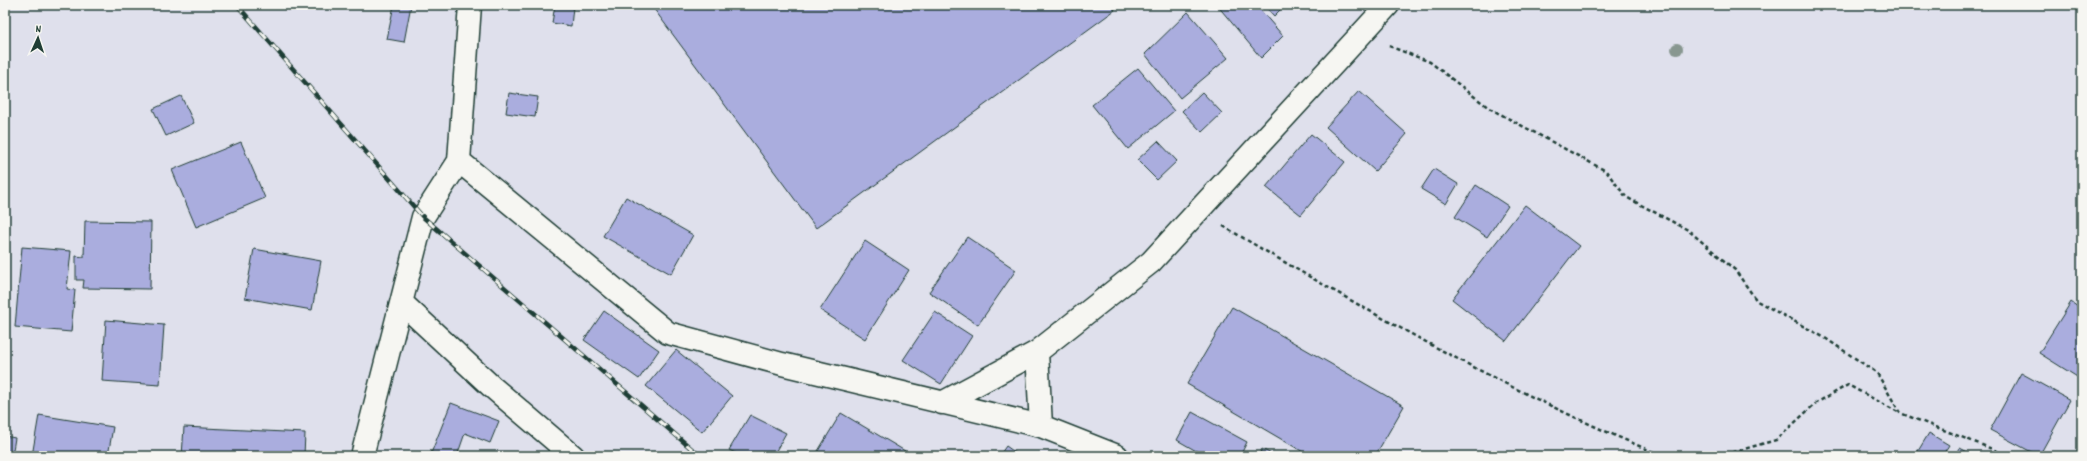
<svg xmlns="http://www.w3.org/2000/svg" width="2087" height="461" viewBox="0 0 2087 461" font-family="Dekko,sans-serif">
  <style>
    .building { fill: #aaadde; stroke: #1f3d34 }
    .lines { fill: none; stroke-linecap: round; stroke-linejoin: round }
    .street-casing { stroke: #1f3d34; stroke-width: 25 }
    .path { stroke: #1f3d34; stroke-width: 2.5; stroke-dasharray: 4 3; stroke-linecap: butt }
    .street { stroke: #f6f6f2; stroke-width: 22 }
    .rail-casing { stroke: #1f3d34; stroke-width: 4.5 }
    .rail { stroke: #f6f6f2; stroke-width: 3; stroke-dasharray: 9; stroke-linecap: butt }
    .tree { fill: #889790 }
  </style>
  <rect width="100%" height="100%" fill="#dfe0ec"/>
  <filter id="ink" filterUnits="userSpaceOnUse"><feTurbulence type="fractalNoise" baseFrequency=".025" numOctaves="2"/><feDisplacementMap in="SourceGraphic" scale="8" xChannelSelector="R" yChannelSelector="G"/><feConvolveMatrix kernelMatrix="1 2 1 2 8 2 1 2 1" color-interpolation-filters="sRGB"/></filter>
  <g filter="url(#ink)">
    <path class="building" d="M394,5H411L404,42L387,39Z
      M555,5L573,7L571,26L552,23Z
      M651,5H1112L1115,10L816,228Z
      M1217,5H1256L1283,36L1261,58Z
      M1264,5H1285L1274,16Z
      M1188,12L1228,58L1180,98L1145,54Z
      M1138,68L1174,111L1128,149L1092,105Z
      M1359,91L1407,134L1375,171L1326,127Z
      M1202,92L1222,113L1202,132L1182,111Z
      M509,93L538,97L535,117L506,113Z
      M181,96L194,123L166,136L153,109Z
      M1311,134L1345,162L1301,215L1266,187Z
      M1158,141L1177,161L1157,180L1137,160Z
      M241,142L265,198L196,227L172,170Z
      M1434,169L1458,184L1446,204L1421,189Z
      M1476,185L1508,206L1487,237L1455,217Z
      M626,197L693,235L671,274L603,236Z
      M1525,205L1579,246L1506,341L1452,299Z
      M85,221L151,222L150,289L83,288L84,280H76V256L84,257Z
      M967,237L1016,270L978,325L929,292Z
      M865,241L909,270L865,339L820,310Z
      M22,247L71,251L67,289L75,290L71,332L15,327Z
      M254,249L321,261L312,310L245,298Z
      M2071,302L2082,310V380L2039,353Z
      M1232,307L1404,406L1375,456H1310L1187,384Z
      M604,311L659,350L639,379L584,340Z
      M935,312L972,336L941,384L903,360Z
      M106,320L164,325L160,385L102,381Z
      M676,350L732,396L702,432L646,386Z
      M2021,373L2070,400L2039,456L1990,430Z
      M451,403L499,421L490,443L465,433L457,456H430Z
      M1192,412L1247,442L1240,456H1205L1177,440Z
      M841,413L905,451L902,456H815Z
      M39,415L113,427L108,456H32Z
      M750,415L786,433L773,456H742L729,450Z
      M184,427L305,433L304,456H182Z
      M1929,433L1949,445L1942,456H1915Z
      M5,436L15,438L12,456H5Z
      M1006,446L1020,456H999Z
      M1960,448L1975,456H1955Z
      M1262,449L1275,456H1258Z"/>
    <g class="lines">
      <g class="street-casing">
        <path id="street" d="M459,161L668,333L782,364L1041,426L1117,456
          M402,303L491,386L573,456
          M1037,352L1041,426
          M942,403L1037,352L1151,262L1388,5
          M362,456L423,217L459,161L470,5"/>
      </g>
      <path class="path" d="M1389,46L1430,62L1489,108L1606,171L1626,197L1688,230L1735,270L1757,301L1825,338L1877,373L1900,413L2010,456
        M1223,226C1365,310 1510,393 1663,456
        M1719,456L1776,440L1816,403L1848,385L1898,412"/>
      <use href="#street" class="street"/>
      <g class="rail-casing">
        <path id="rail" d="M237,5L423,217L700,456"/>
      </g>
      <use href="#rail" class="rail"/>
    </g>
    <circle class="tree" cx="1677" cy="49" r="6"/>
  </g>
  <rect width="2087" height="461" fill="none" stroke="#f6f6f2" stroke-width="20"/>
  <rect x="10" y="10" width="2067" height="441" fill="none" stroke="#1f3d34" stroke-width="1.5" filter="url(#ink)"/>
  <g transform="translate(38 38) rotate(3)" stroke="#f6f6f2" stroke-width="3" paint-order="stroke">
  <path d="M0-3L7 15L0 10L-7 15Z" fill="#1f3d34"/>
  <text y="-6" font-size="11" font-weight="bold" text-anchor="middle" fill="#1f3d34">N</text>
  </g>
</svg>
